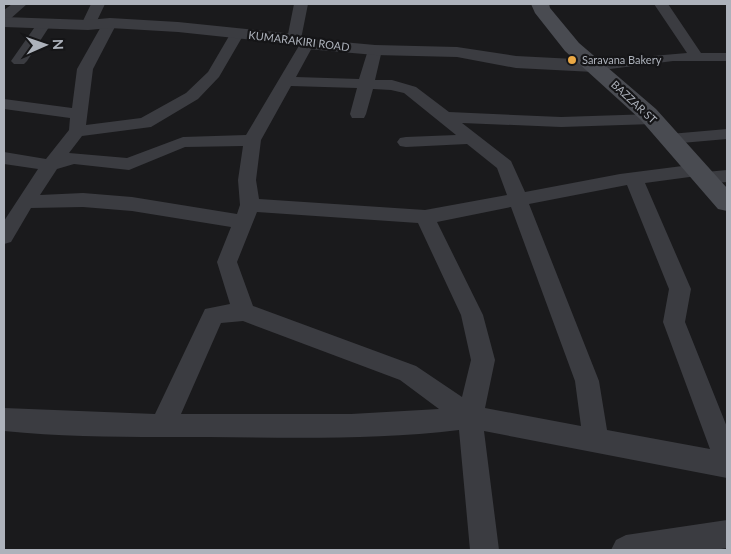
<svg xmlns="http://www.w3.org/2000/svg" width="731" height="554" viewBox="0 0 731 554" font-family="Lato,sans-serif">
  <style>
    .lines { fill: none; stroke-linecap: round; stroke-linejoin: round }
    .minor { fill: #3b3c41; fill-rule: evenodd }
    .tertiary { fill: #3b3c41; fill-rule: evenodd }
    .secondary { fill: #494b51; fill-rule: evenodd }
    .poi-dot { fill: #eaa844; stroke: #151517; stroke-width: 2 }
    .labels { text-anchor: middle; stroke-width: 4.5; stroke-linejoin: round; paint-order: stroke }
    .far-street-label { font-size: 11px; fill: #adb2bb; stroke: #151517 }
    .far-poi-label { font-size: 11px; fill: #adb2bb; stroke: #151517; text-anchor: start }
  </style>
  <rect width="100%" height="100%" fill="#1a1a1c"/>
  <g class="lines">
    <path class="minor" d="M12,4H27L9,20L4,21V10Z
      M91,4H105L95,25L88,29L81,25Z
      M294,4H308L301,39L299,42H289L287,39Z
      M654,4H668L701,53H727V61H673L594,71L589,69L586,66L589,63L594,61L687,53Z
      M110,19L117,23L93,69L86,125L141,118L186,93L208,72L232,31H242L244,34L219,77L198,99L151,127L82,136L69,153L127,158L183,137L246,135L300,44L302,41H312L314,44L296,77L359,79L368,50L370,47H380L382,50L375,80H392L416,87L449,112L561,117L653,114L659,115L661,119L659,123L653,124L561,127L462,123L511,161L525,192L620,174L698,164L704,166L707,170L706,172L727,170V182L705,184L698,182L696,178L697,176L645,183L691,289L685,322L727,427V478L484,431L499,550H470L459,430C376,440 292,438 208,437C140,437 72,438 4,431V408L155,414L205,309L230,304L217,262L231,227L132,211L83,207L31,208L11,242L4,244V221L38,169L4,164V152L46,159L69,130L70,118L4,109V99L72,108L77,69L103,23ZM291,86L357,88L350,114L352,118H364L366,114L373,89L391,90L404,93L456,135L406,137L400,138L397,142L400,146L406,147L467,144L497,168L507,195L425,210L259,199L256,180L261,140ZM243,146L238,180L240,205L237,214L132,197L83,193L40,195L57,169L74,164L129,170L185,147ZM627,185L669,289L663,322L710,449L607,430L599,381L529,204ZM511,207L575,381L581,426L485,408L495,360L483,315L437,222ZM257,212L418,223L461,315L471,360L462,397L416,366L253,306L237,262ZM243,321L400,380L439,409L351,414H181L221,323Z
      M44,20L51,24L27,61L24,64H14L11,61L39,21Z
      M727,129V139L670,144L664,143L661,139L664,135L670,134Z
      M727,520V548L715,550H611L616,540L626,535Z"/>
    <path class="tertiary" d="M4,17L88,20L110,18L178,22L294,34L310,39L375,45L457,47L516,56L594,60L601,62L603,66L601,70L594,72L516,68L457,57L375,55L307,49L291,44L178,32L110,28L88,30L4,27Z"/>
    <path class="secondary" d="M531,4H549L550,8L579,43L656,109L727,188V211L718,209L640,119L565,51L535,13Z"/>
  </g>
  <circle class="poi-dot" cx="572" cy="60" r="5"/>
  <g class="labels">
    <g class="far-street-label">
      <text transform="translate(299 41) rotate(7)" y="4">KUMARAKIRI ROAD</text>
      <text transform="translate(634 102) rotate(43)" y="4">BAZZAR ST</text>
    </g>
    <g class="far-poi-label">
      <text x="582" y="64">Saravana Bakery</text>
    </g>
  </g>
  <rect width="731" height="554" fill="none" stroke="#adb2bb" stroke-width="10"/>
  <g transform="translate(45 45) rotate(88)" stroke="#151517" stroke-width="4" paint-order="stroke">
  <path d="M0-4L9 19L0 12L-9 19Z" fill="#adb2bb"/>
  <text y="-8" font-size="14" font-weight="bold" text-anchor="middle" fill="#adb2bb">N</text>
  </g>
</svg>
